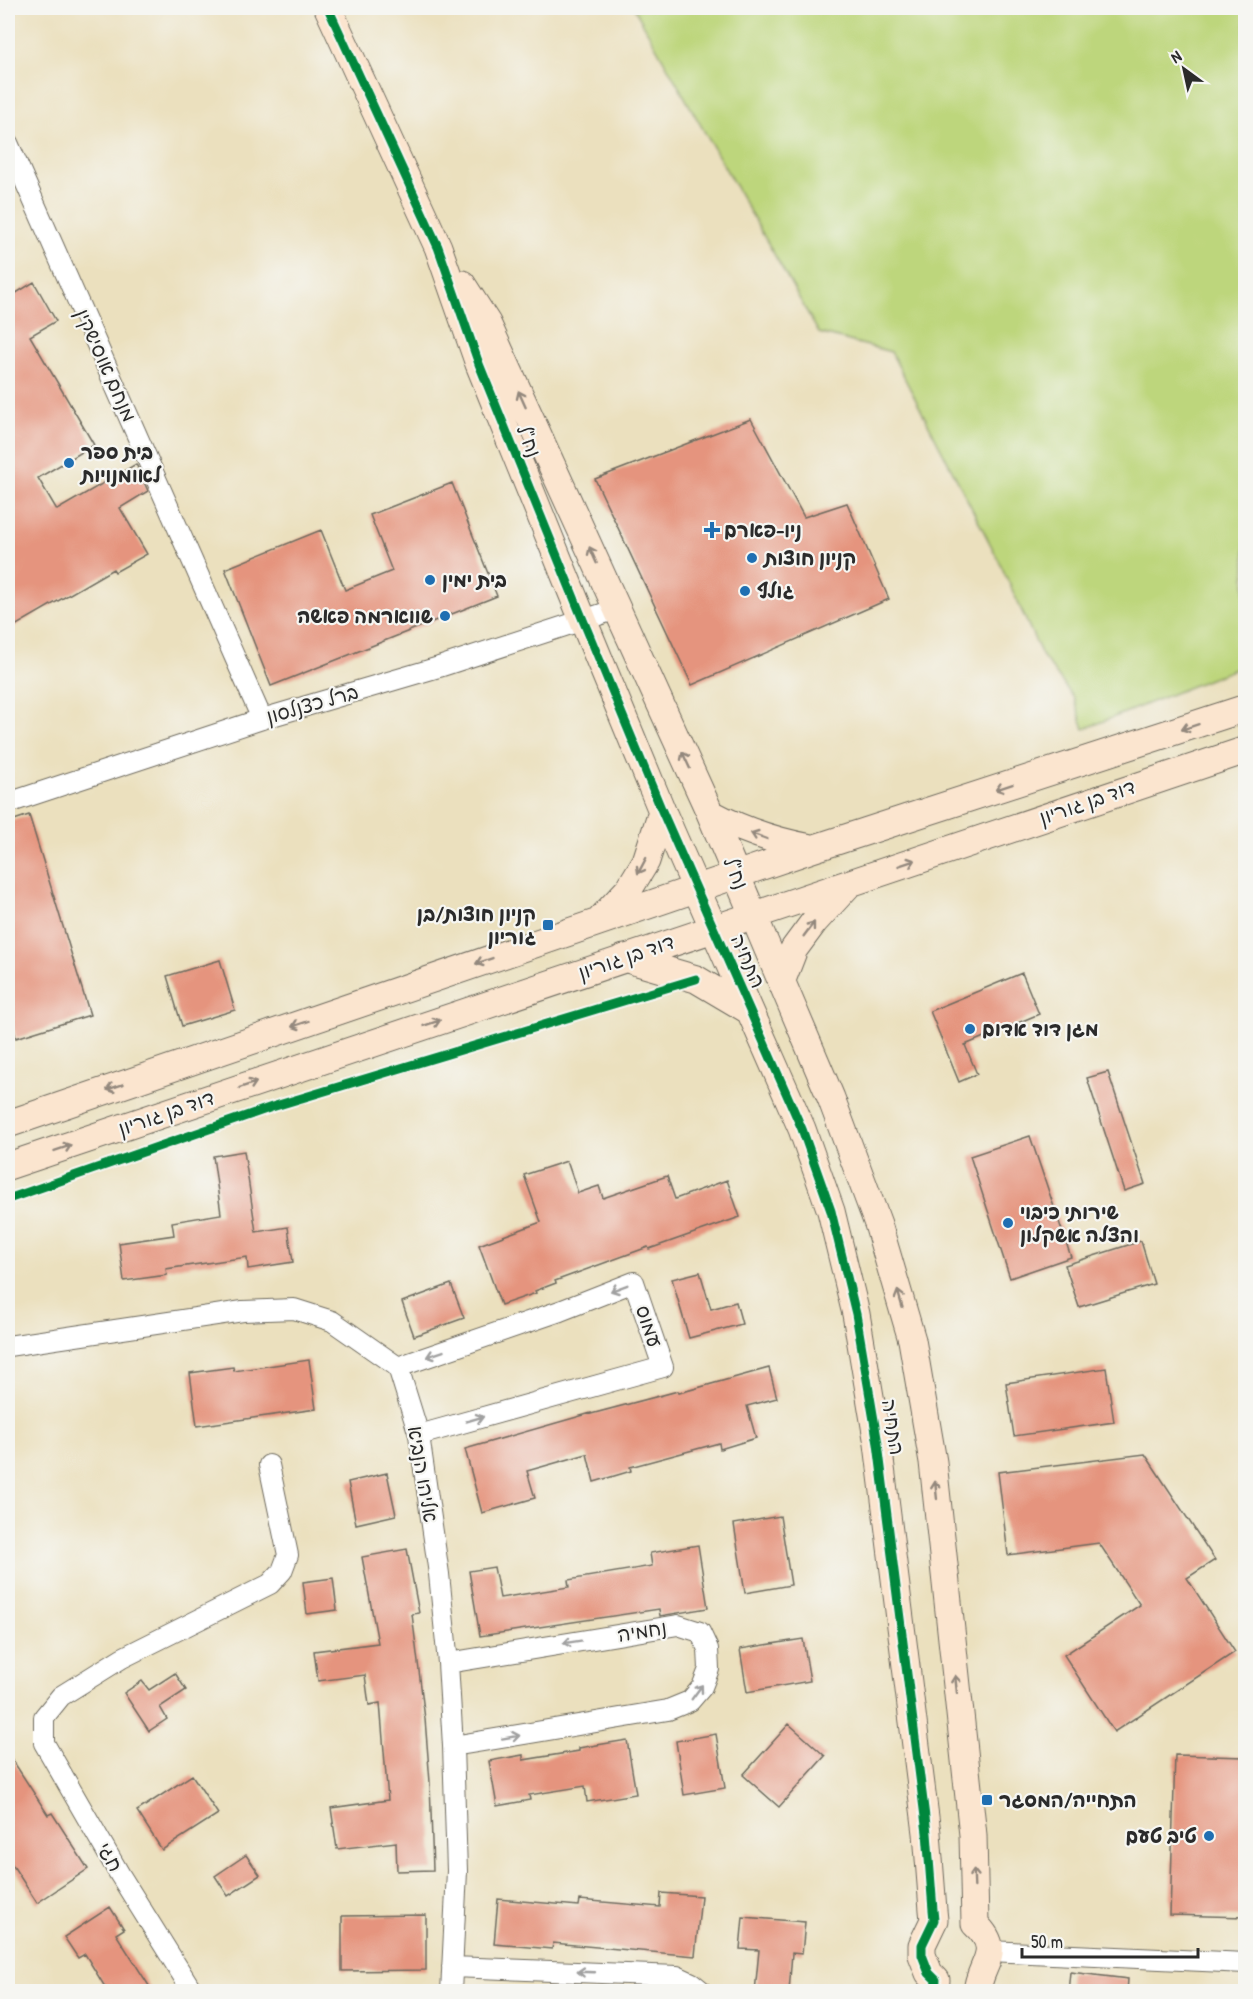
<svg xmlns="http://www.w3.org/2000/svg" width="1253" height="1999" viewBox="0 0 1253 1999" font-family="'Patrick Hand','Playpen Sans Hebrew',sans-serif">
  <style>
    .green { fill: #bdd67b; stroke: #748053; stroke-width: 1.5 }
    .building { fill: #e5947e }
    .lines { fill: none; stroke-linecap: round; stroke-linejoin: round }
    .street-casing { stroke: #6e6a5e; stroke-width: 22 }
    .secondary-casing { stroke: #6e6a5e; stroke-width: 29 }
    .street { stroke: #fff; stroke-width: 20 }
    .secondary { stroke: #fbe5cf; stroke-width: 27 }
    .cycleway-casing { stroke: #f6f6f2; stroke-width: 13 }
    .cycleway { stroke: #00873e; stroke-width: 9 }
    .oneway { stroke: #93887d }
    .oneway2 { stroke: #a0a0a0 }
    .poi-dot { fill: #1f6fb2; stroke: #f6f6f2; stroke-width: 2 }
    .labels { text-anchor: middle; stroke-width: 4.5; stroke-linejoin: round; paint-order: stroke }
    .street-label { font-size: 20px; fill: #2b2b2b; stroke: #f6f6f2 }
    .poi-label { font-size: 20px; font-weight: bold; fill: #2b2b2b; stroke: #f6f6f2; text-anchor: start }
  </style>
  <rect width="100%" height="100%" fill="#f6f6f2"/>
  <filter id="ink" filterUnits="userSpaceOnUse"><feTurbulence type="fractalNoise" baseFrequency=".0167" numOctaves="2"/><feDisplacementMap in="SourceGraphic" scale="12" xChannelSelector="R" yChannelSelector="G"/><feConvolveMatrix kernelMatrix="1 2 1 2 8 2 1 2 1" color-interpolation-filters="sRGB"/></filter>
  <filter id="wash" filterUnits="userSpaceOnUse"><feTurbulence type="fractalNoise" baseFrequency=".008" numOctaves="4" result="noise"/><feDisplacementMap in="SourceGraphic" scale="24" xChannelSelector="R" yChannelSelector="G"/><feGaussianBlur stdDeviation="1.35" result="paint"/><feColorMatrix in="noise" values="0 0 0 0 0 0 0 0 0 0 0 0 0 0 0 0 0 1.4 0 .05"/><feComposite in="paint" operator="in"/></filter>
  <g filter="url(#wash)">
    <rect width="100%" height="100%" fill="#ebe0be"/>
    <path class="green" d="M634,8H1245V665L1084,729L1074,698L1042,655L998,559L891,352L819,333Z"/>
    <g id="blocks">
      <path class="building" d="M34,282L56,321L30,336L94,445L38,478L57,510L136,464L148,491L120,508L147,554L115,572L113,569L8,630V298Z
        M751,419L804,517L847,503L889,599L692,685L595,479Z
        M452,483L497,596L271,686L225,569L321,530L345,590L392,571L370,515Z
        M29,815L90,1015L16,1038L8,1009V822Z
        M220,960L235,1010L182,1026L167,976Z
        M1022,973L1039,1014L965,1045L977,1074L959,1082L930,1011Z
        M1108,1072L1145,1184L1124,1191L1087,1078Z
        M1030,1136L1071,1257L1010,1278L970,1156Z
        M244,1151L256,1232L288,1227L293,1262L248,1269L247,1257L166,1269L167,1275L124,1281L119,1243L174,1235L172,1222L221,1214L213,1156Z
        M567,1161L578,1193L599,1186L603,1198L667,1176L675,1199L727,1180L740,1217L649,1249L648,1247L555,1281L556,1283L535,1291L536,1293L501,1305L479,1245L541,1222L524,1175Z
        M1141,1241L1154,1284L1079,1307L1065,1265Z
        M700,1272L711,1309L736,1302L742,1324L689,1338L672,1279Z
        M451,1284L464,1318L414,1336L402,1302Z
        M309,1360L316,1409L197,1426L190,1373L233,1367L234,1371Z
        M769,1368L777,1398L747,1406L756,1438L720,1449L719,1443L630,1467L631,1471L594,1482L587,1454L527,1471L535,1498L482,1513L465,1449L591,1413V1414L678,1391L679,1393Z
        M1106,1368L1114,1422L1014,1436L1006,1383Z
        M1145,1454L1215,1560L1187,1578L1235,1652L1114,1732L1064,1655L1140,1605L1099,1543L1008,1555L998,1472Z
        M387,1473L396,1515L356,1524L348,1482Z
        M780,1516L791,1585L745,1593L734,1524Z
        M698,1545L708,1608L660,1616L659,1609L480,1636L469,1571L494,1567L500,1598L569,1587L568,1580L652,1566L650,1553Z
        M407,1549L419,1613L412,1614L425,1719L430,1782L433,1870L397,1871L396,1842L337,1849L331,1808L388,1800L380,1703L369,1705L365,1675L318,1681L314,1651L378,1643L362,1557Z
        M333,1578L337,1610L307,1614L303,1582Z
        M803,1639L810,1681L747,1692L740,1649Z
        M175,1673L186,1690L160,1707L167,1719L149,1731L124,1693L142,1681L149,1690Z
        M789,1724L825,1756L779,1807L743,1775Z
        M716,1734L725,1788L684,1795L676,1741Z
        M627,1740L636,1794L587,1802L585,1786L529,1795L530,1800L497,1806L489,1761L523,1755V1760L579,1751V1748Z
        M8,1753L48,1815L52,1813L88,1869L37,1903L8,1858Z
        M1175,1755L1245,1757V1917L1170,1915Z
        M192,1775L218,1814L162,1850L137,1811Z
        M246,1855L260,1875L228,1896L215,1876Z
        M661,1893L701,1896L695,1956L553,1943L552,1949L494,1944L498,1899L579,1906L580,1900L660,1907Z
        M110,1907L124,1929L116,1934L153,1992H108L85,1954L78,1958L64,1937Z
        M426,1915V1970L342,1971V1916Z
        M743,1917L805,1922L802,1954L792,1953L789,1992H755L759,1950L740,1949Z
        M1070,1972L1128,1979L1127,1992H1068Z"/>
    </g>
  </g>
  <g filter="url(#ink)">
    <use href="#blocks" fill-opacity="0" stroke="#6e6a5e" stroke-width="1.5"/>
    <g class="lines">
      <g class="street-casing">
        <path id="street" d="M8,143L262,719
          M8,803L262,719L439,667L617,609
          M8,1346L243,1311L294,1309L332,1321L398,1367L419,1435L439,1574L448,1663L453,1746L457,1871L451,1992
          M398,1367L560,1311L634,1282L663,1367L419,1435
          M448,1663L678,1625L700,1632L708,1649L709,1669L702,1687L690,1701L668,1710L453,1746
          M990,1951L1246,1963
          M452,1967L677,1976L692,1983L703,1992
          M193,1992L120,1875L44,1743V1717L61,1696L122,1658L270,1584L282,1571L288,1555L269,1465"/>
      </g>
      <g class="secondary-casing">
        <path id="secondary" d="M328,8L438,247L479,364L583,620L662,811L802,1129L831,1211L856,1314L878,1444L927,1833L933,1910L934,1920L922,1945V1955L929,1973L936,1980L935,1992
          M462,284L487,323L710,813L831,1098L878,1224L912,1340L933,1462L973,1835L975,1924C1005,1952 979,1963 977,1992
          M710,813C743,831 774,841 811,848
          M602,918L629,889L646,861L662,811
          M624,958L696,979L750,1011
          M782,980L794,949L814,922L849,884
          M8,1124L812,849L1246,708
          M8,1166L1246,750"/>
      </g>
      <use href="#street" class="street"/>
      <use href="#secondary" class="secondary"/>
      <g class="cycleway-casing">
        <path id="cycleway" d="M328,8L438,247L479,364L583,620L662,811L802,1129L831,1211L856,1314L878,1444L927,1833L933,1910L934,1920L922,1945V1955L929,1973L936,1980L935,1992
          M8,1199L272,1107L696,979"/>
      </g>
      <use href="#cycleway" class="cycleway"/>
    </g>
    <defs><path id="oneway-shaft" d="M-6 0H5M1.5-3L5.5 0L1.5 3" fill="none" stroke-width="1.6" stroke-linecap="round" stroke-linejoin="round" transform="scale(1.5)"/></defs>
    <g class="oneway">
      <use href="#oneway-shaft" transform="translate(522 399) rotate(-114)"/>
      <use href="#oneway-shaft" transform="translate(593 555) rotate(-114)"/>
      <use href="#oneway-shaft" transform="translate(1190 727) rotate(162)"/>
      <use href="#oneway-shaft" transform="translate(686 760) rotate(-115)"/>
      <use href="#oneway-shaft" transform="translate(1004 787) rotate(162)"/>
      <use href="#oneway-shaft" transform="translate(759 836) rotate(-160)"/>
      <use href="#oneway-shaft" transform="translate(907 863) rotate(-19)"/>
      <use href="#oneway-shaft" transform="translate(642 866) rotate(118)"/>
      <use href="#oneway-shaft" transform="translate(809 929) rotate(-53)"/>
      <use href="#oneway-shaft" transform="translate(484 961) rotate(161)"/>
      <use href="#oneway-shaft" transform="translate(432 1023) rotate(-19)"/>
      <use href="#oneway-shaft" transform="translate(300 1024) rotate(161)"/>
      <use href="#oneway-shaft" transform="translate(248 1085) rotate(-19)"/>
      <use href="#oneway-shaft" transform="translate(115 1087) rotate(161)"/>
      <use href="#oneway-shaft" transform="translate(63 1148) rotate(-19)"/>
      <use href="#oneway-shaft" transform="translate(900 1299) rotate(-106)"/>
      <use href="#oneway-shaft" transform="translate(936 1490) rotate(-96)"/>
      <use href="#oneway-shaft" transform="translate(956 1684) rotate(-96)"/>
      <use href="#oneway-shaft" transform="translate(974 1878) rotate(-92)"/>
    </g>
    <g class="oneway2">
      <use href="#oneway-shaft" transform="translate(619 1288) rotate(159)"/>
      <use href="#oneway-shaft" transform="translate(435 1354) rotate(161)"/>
      <use href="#oneway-shaft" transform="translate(475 1419) rotate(-16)"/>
      <use href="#oneway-shaft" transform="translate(572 1642) rotate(171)"/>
      <use href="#oneway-shaft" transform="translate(697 1692) rotate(-54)"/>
      <use href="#oneway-shaft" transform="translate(511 1737) rotate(-10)"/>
      <use href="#oneway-shaft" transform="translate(586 1972) rotate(-178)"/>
    </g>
  </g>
  <g class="poi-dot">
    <circle cx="69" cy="463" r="6"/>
    <path d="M709 521h6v6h6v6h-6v6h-6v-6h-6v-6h6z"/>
    <circle cx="752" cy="558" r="6"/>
    <circle cx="430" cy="580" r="6"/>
    <circle cx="745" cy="591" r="6"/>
    <circle cx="445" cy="616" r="6"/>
    <rect x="542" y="919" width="12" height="12" rx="3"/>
    <circle cx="970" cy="1029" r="6"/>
    <circle cx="1008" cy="1223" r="6"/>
    <rect x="981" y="1794" width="12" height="12" rx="3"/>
    <circle cx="1209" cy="1836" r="6"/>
  </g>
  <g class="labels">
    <g class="street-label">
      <text transform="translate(106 365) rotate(66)" y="7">מנחם אוסישקין</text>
      <text transform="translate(529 441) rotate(68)" y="7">נח"ל</text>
      <text transform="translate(312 704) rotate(-16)" y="7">ברל כצנלסון</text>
      <text transform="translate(1087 802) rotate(-19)" y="7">דוד בן גוריון</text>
      <text transform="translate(736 873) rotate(67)" y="7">נח"ל</text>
      <text transform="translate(626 957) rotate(-19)" y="7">דוד בן גוריון</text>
      <text transform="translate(748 961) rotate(66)" y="7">התחיה</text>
      <text transform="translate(166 1113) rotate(-19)" y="7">דוד בן גוריון</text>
      <text transform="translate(649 1326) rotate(71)" y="7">עמוס</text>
      <text transform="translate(893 1427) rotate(81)" y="7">התחיה</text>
      <text transform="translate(423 1474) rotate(80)" y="7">אליהו הנביא</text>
      <text transform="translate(642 1631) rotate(-9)" y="7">נחמיה</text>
      <text transform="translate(110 1857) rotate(60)" y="7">חגי</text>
    </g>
    <g class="poi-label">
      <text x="81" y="459">בית ספר<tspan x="81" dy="23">לאומנויות</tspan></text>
      <text x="724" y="537">ניו-פארם</text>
      <text x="764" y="565">קניון חוצות</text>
      <text x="442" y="587">בית ימין</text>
      <text x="757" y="598">גולף</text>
      <text x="433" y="623" text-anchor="end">שווארמה פאשה</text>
      <text x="536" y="921" text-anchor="end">קניון חוצות/בן<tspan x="536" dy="23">גוריון</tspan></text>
      <text x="982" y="1036">מגן דוד אדום</text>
      <text x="1020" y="1219">שירותי כיבוי<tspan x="1020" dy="23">והצלה אשקלון</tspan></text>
      <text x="999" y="1807">התחייה/המסגר</text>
      <text x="1197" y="1843" text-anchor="end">טיב טעם</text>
    </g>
  </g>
  <rect width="1253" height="1999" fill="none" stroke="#f6f6f2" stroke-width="30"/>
  <g transform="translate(1184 69) rotate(327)" stroke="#f6f6f2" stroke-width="4.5" paint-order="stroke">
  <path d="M0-4.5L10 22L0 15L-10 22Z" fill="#2b2b2b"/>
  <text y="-9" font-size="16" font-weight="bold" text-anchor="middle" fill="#2b2b2b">N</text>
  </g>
  <path d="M1022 1948v9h176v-9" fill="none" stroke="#2b2b2b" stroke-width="3"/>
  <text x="1031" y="1948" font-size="18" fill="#2b2b2b" stroke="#f6f6f2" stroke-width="4.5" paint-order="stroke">50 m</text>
</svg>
